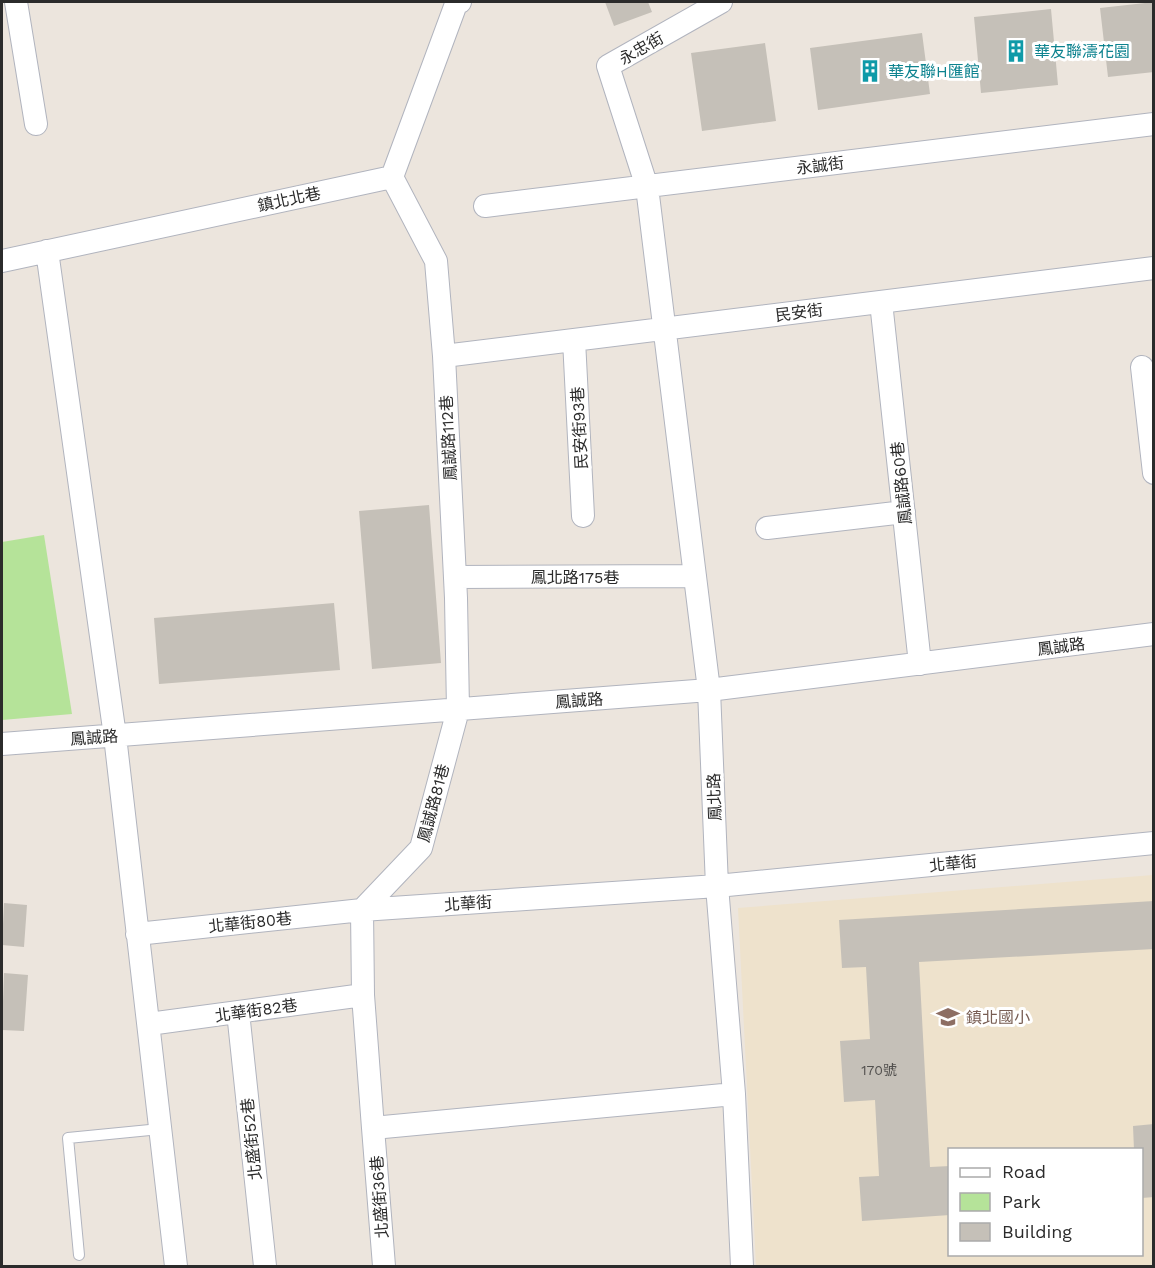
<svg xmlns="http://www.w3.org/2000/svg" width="1155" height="1268" viewBox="0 0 1155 1268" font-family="'Work Sans','Noto Sans TC',sans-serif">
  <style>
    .education { fill: #eee2cc; fill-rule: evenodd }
    .park { fill: #b5e399 }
    .building { fill: #c5c0b8 }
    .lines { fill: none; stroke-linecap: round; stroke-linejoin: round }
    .service-casing { stroke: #b1b4be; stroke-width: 12 }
    .minor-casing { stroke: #b1b4be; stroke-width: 24 }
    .service { stroke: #fff; stroke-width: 10 }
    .minor { stroke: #fff; stroke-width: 22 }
    .labels { text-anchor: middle; stroke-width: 6; stroke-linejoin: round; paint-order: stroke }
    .number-label { font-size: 14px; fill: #52504e }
    .street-label { font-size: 16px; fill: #2b2b2b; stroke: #fff }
    .culture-label { font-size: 16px; fill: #0d838f; stroke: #fff; text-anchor: start }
    .education-label { font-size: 16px; fill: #785e54; stroke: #fff; text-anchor: start }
  </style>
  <rect width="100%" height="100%" fill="#ece5dd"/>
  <path class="education" d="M1153,875V1266H756L738,908ZM950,1150H1142V1254H950Z"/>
  <path class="park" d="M44,535L72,714L2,720V542Z"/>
  <path class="building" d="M605,2H648L652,12L614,26Z
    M1154,2V72L1108,77L1100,8Z
    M1051,9L1058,85L981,93L974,17Z
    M922,33L930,94L818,110L810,48Z
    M765,43L776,121L702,131L691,53Z
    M429,505L441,663L372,669L359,511Z
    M334,603L340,670L159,684L154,618Z
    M1154,901V949L919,962L930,1167L950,1166V1215L862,1221L859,1177L879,1176L875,1100L844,1102L840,1041L870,1039L866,967L842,968L839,920Z
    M4,903L27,905L24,947L2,945Z
    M4,973L28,975L24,1031L2,1030Z
    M1154,1124V1197L1142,1198V1150H1134L1133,1126Z"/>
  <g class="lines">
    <g class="service-casing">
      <path id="service" d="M79,1255L68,1138L160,1129"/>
    </g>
    <g class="minor-casing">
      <path id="minor" d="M16,2L36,124
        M721,2L608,66L647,187L709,690L717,886L734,1094L742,1266
        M485,206L1154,124
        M47,251L115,736L176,1266
        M2,261L392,177L456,4L460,2
        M881,302L920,664
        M574,340L583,516
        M444,356L1154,268
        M1142,367L1154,473
        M767,528L904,512
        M455,577L695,576
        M2,744L709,690L1154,634
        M137,934L362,910L421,848L458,710L456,598L444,356L436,261L392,177
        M238,1012L265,1266
        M149,1024L363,995
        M734,1094L373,1128L363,995L362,910L717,886L1154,843
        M373,1128L384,1266"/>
    </g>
    <use href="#service" class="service"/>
    <use href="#minor" class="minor"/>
  </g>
  <defs>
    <g id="building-bare" transform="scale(1.8)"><path d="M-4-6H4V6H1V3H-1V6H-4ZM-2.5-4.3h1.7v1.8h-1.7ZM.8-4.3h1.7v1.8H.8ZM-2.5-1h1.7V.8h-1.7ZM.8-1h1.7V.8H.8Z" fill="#0f9aa8" stroke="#fff" stroke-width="2.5" paint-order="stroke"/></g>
    <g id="school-bare" transform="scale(1.8)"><path d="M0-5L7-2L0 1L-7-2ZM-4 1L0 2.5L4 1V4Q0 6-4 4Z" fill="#8d6e63" stroke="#fff" stroke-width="2.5" paint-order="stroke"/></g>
  </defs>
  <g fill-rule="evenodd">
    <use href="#building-bare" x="1016" y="51"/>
    <use href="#building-bare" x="870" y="71"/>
    <use href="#school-bare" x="948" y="1017"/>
  </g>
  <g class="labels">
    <g class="number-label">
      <text x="879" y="1075">170號</text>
    </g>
    <g class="street-label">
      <text transform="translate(641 48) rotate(-30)" y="6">永忠街</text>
      <text transform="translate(820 165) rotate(-7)" y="6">永誠街</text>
      <text transform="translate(289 199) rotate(-12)" y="6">鎮北北巷</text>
      <text transform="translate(799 312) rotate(-7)" y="6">民安街</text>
      <text transform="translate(579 428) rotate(-93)" y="6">民安街93巷</text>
      <text transform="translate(448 438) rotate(-93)" y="6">鳳誠路112巷</text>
      <text transform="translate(901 483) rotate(-96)" y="6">鳳誠路60巷</text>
      <text x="575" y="583">鳳北路175巷</text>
      <text transform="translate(1061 646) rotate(-7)" y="6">鳳誠路</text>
      <text transform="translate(579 700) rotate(-4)" y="6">鳳誠路</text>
      <text transform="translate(94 737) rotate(-4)" y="6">鳳誠路</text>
      <text transform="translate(714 797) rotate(-92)" y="6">鳳北路</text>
      <text transform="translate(433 803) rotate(-75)" y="6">鳳誠路81巷</text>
      <text transform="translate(953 863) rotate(-6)" y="6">北華街</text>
      <text transform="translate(468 903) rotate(-4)" y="6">北華街</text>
      <text transform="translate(250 922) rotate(-6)" y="6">北華街80巷</text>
      <text transform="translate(256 1010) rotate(-8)" y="6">北華街82巷</text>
      <text transform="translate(251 1139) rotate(-96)" y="6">北盛街52巷</text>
      <text transform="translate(379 1197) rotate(-94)" y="6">北盛街36巷</text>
    </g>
    <g class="culture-label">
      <text x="1034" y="57">華友聯濤花園</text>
      <text x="888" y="77">華友聯H匯館</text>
    </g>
    <g class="education-label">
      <text x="966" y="1023">鎮北國小</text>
    </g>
  </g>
  <rect width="1155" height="1268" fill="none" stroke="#2b2b2b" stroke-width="6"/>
  <rect x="948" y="1148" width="195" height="108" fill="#ffffff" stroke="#aaaaaa" stroke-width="1.5"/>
  <rect x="960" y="1168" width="30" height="9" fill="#ffffff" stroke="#aaaaaa" stroke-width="1.5"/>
  <text x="1002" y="1178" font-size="18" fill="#2b2b2b">Road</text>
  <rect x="960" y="1193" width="30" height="18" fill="#b5e399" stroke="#aaaaaa" stroke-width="1.5"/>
  <text x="1002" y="1208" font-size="18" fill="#2b2b2b">Park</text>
  <rect x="960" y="1223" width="30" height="18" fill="#c5c0b8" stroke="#aaaaaa" stroke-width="1.5"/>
  <text x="1002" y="1238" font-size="18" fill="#2b2b2b">Building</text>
</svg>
